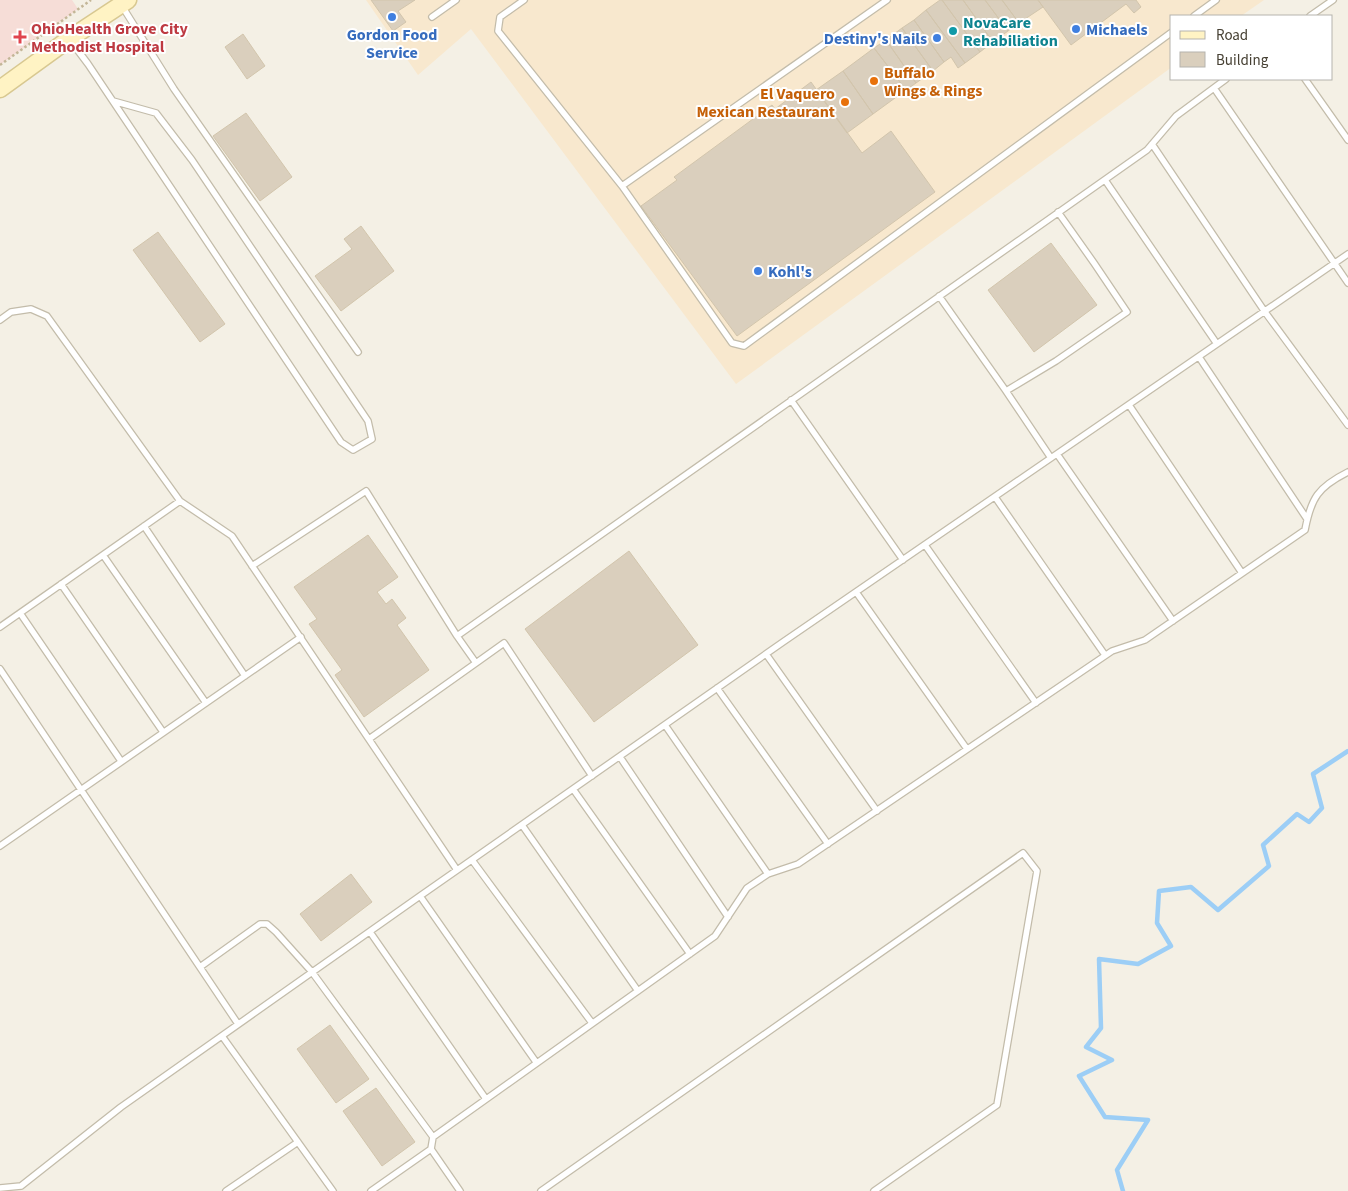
<svg xmlns="http://www.w3.org/2000/svg" width="1348" height="1191" viewBox="0 0 1348 1191" font-family="'Source Sans 3',sans-serif">
  <style>
    .commercial { fill: #f8e8ce }
    .medical { fill: #f6ddd7 }
    .lines { fill: none; stroke-linecap: round; stroke-linejoin: round }
    .stream { stroke: #9ccef6; stroke-width: 4.5 }
    .building { fill: #dacfbd; stroke: #d2c5ac }
    .service-casing { stroke: #c3bcaa; stroke-width: 8 }
    .secondary-casing { stroke: #d8c891; stroke-width: 19 }
    .path { stroke: #c3b697; stroke-width: 2.5; stroke-dasharray: 2.5 2.5; stroke-linecap: butt }
    .service { stroke: #fff; stroke-width: 5.5 }
    .secondary { stroke: #fff3c4; stroke-width: 16 }
    .shop-dot { fill: #3f7fe0; stroke: #fff; stroke-width: 2 }
    .culture-dot { fill: #0f9aa8; stroke: #fff; stroke-width: 2 }
    .health-dot { fill: #e0444e; stroke: #fff; stroke-width: 2 }
    .food-dot { fill: #e8710a; stroke: #fff; stroke-width: 2 }
    .labels { text-anchor: middle; stroke-width: 4; stroke-linejoin: round; paint-order: stroke }
    .culture-label { font-size: 16px; font-weight: bold; fill: #0d838f; stroke: #fff; text-anchor: start }
    .health-label { font-size: 16px; font-weight: bold; fill: #be3a42; stroke: #fff; text-anchor: start }
    .shop-label { font-size: 16px; font-weight: bold; fill: #366cbe; stroke: #fff; text-anchor: start }
    .food-label { font-size: 16px; font-weight: bold; fill: #c56008; stroke: #fff; text-anchor: start }
  </style>
  <rect width="100%" height="100%" fill="#f4f0e5"/>
  <path class="commercial" d="M366,0H1264L1241,16H1172V67L736,384L471,29L418,75Z"/>
  <path class="medical" d="M0,0H72L78,9L0,65Z"/>
  <g class="lines">
    <path class="stream" d="M1123,1191L1117,1170L1148,1120L1105,1117L1079,1076L1112,1060L1086,1047L1101,1028L1099,959L1138,964L1171,946L1157,923L1159,891L1191,887L1218,910L1269,866L1263,845L1297,814L1309,822L1322,808L1313,774L1348,751"/>
  </g>
  <path class="building" d="M371,0H415L398,11L406,22L393,31Z
    M940,0H942L980,52L965,63L926,10Z
    M942,0H963L993,42L980,52Z
    M963,0H985L1008,31L993,42Z
    M985,0H1002L1019,23L1008,31Z
    M1002,0H1038L1043,7L1019,23Z
    M1038,0H1136L1141,7L1134,13L1126,4L1071,45Z
    M926,10L965,63L958,68L951,57L944,62L914,20Z
    M914,20L944,62L933,71L902,28Z
    M902,28L933,71L916,83L886,40Z
    M243,34L265,66L247,79L225,47Z
    M886,40L916,83L906,90L874,48Z
    M874,48L906,90L873,114L843,71Z
    M843,71L873,114L847,133L816,90Z
    M811,82L862,153L891,131L935,192L737,336L641,206L677,180L674,177L772,105L775,109Z
    M246,113L292,177L260,201L213,136Z
    M361,226L394,271L341,311L315,276L352,249L344,239Z
    M158,232L225,324L200,342L133,250Z
    M1051,243L1097,305L1034,352L988,290Z
    M368,535L398,577L377,592L386,604L392,599L406,618L397,625L429,670L364,717L335,675L342,670L309,624L317,619L294,587Z
    M629,551L698,645L594,722L525,629Z
    M351,874L372,902L321,941L300,914Z
    M330,1025L369,1079L336,1103L297,1049Z
    M376,1088L415,1142L382,1166L343,1111Z"/>
  <g class="lines">
    <g class="service-casing">
      <path id="service" d="M524,0L500,17L498,31L622,186L887,0
        M122,6L174,89L358,352
        M1194,16L1216,0
        M1310,16L1333,0
        M432,17L456,0
        M70,40L88,64L341,442L353,450L372,439L368,421L192,160L156,113L113,101
        M1305,79L1348,140
        M1214,88L1348,283
        M1152,144L1265,312L1348,425
        M1105,180L1217,344
        M622,186L732,343L744,346L1172,32
        M939,296L1006,391L1056,361L1127,312L1094,263L1058,212
        M0,320L11,312L31,309L47,316L180,501L232,536L457,870
        M1199,357L1307,519
        M1006,391L1051,458
        M791,400L903,560
        M1129,405L1242,573
        M1057,454L1173,621
        M995,497L1105,655
        M144,526L245,676
        M925,545L1036,703
        M103,555L206,703
        M252,566L366,491L457,636
        M61,584L163,732
        M856,592L967,749
        M20,613L121,761
        M0,627L180,501
        M766,654L877,811
        M476,663L504,643L592,776
        M0,669L238,1024
        M717,688L828,844
        M665,725L768,874
        M369,739L476,663L457,636L1147,150L1176,116L1226,79
        M620,757L728,917
        M573,789L690,954
        M522,825L638,991
        M0,846L301,637
        M472,860L592,1023
        M420,896L536,1062
        M370,932L486,1099
        M200,967L260,924H267L276,932L312,972L433,1137
        M222,1036L333,1191
        M431,1149L460,1191
        M0,1188L21,1186L121,1107L420,896L783,642L1348,254
        M226,1191L298,1142
        M371,1191L431,1149L433,1137L715,936L747,888L768,874L798,864L1112,651L1145,640L1305,530C1311,498 1318,487 1348,472
        M541,1191L1023,853L1037,871L997,1105L874,1191"/>
    </g>
    <g class="secondary-casing">
      <path id="secondary" d="M0,89L69,39L128,0"/>
    </g>
    <path class="path" d="M0,65L91,0"/>
    <use href="#service" class="service"/>
    <use href="#secondary" class="secondary"/>
  </g>
  <g class="shop-dot">
    <circle cx="392" cy="17" r="5"/>
    <circle cx="1076" cy="29" r="5"/>
    <circle cx="937" cy="38" r="5"/>
    <circle cx="758" cy="271" r="5"/>
  </g>
  <circle class="culture-dot" cx="953" cy="31" r="5"/>
  <path class="health-dot" d="M17.5 29.5h5v5h5v5h-5v5h-5v-5h-5v-5h5z"/>
  <g class="food-dot">
    <circle cx="874" cy="81" r="5"/>
    <circle cx="845" cy="102" r="5"/>
  </g>
  <g class="labels">
    <g class="culture-label">
      <text x="963" y="28">NovaCare<tspan x="963" dy="18">Rehabiliation</tspan></text>
    </g>
    <g class="health-label">
      <text x="31" y="34">OhioHealth Grove City<tspan x="31" dy="18">Methodist Hospital</tspan></text>
    </g>
    <g class="shop-label">
      <text x="1086" y="35">Michaels</text>
      <text x="392" y="40" text-anchor="middle">Gordon Food<tspan x="392" dy="18">Service</tspan></text>
      <text x="927" y="44" text-anchor="end">Destiny's Nails</text>
      <text x="768" y="277">Kohl's</text>
    </g>
    <g class="food-label">
      <text x="884" y="78">Buffalo<tspan x="884" dy="18">Wings &amp; Rings</tspan></text>
      <text x="835" y="99" text-anchor="end">El Vaquero<tspan x="835" dy="18">Mexican Restaurant</tspan></text>
    </g>
  </g>
  <rect x="1170" y="15" width="162" height="65" fill="#ffffff" stroke="#b5b3ae"/>
  <rect x="1180" y="31" width="25" height="8" fill="#fff3c4" stroke="#b5b3ae"/>
  <text x="1216" y="40" font-size="15" fill="#474134">Road</text>
  <rect x="1180" y="52" width="25" height="15" fill="#dacfbd" stroke="#b5b3ae"/>
  <text x="1216" y="65" font-size="15" fill="#474134">Building</text>
</svg>
